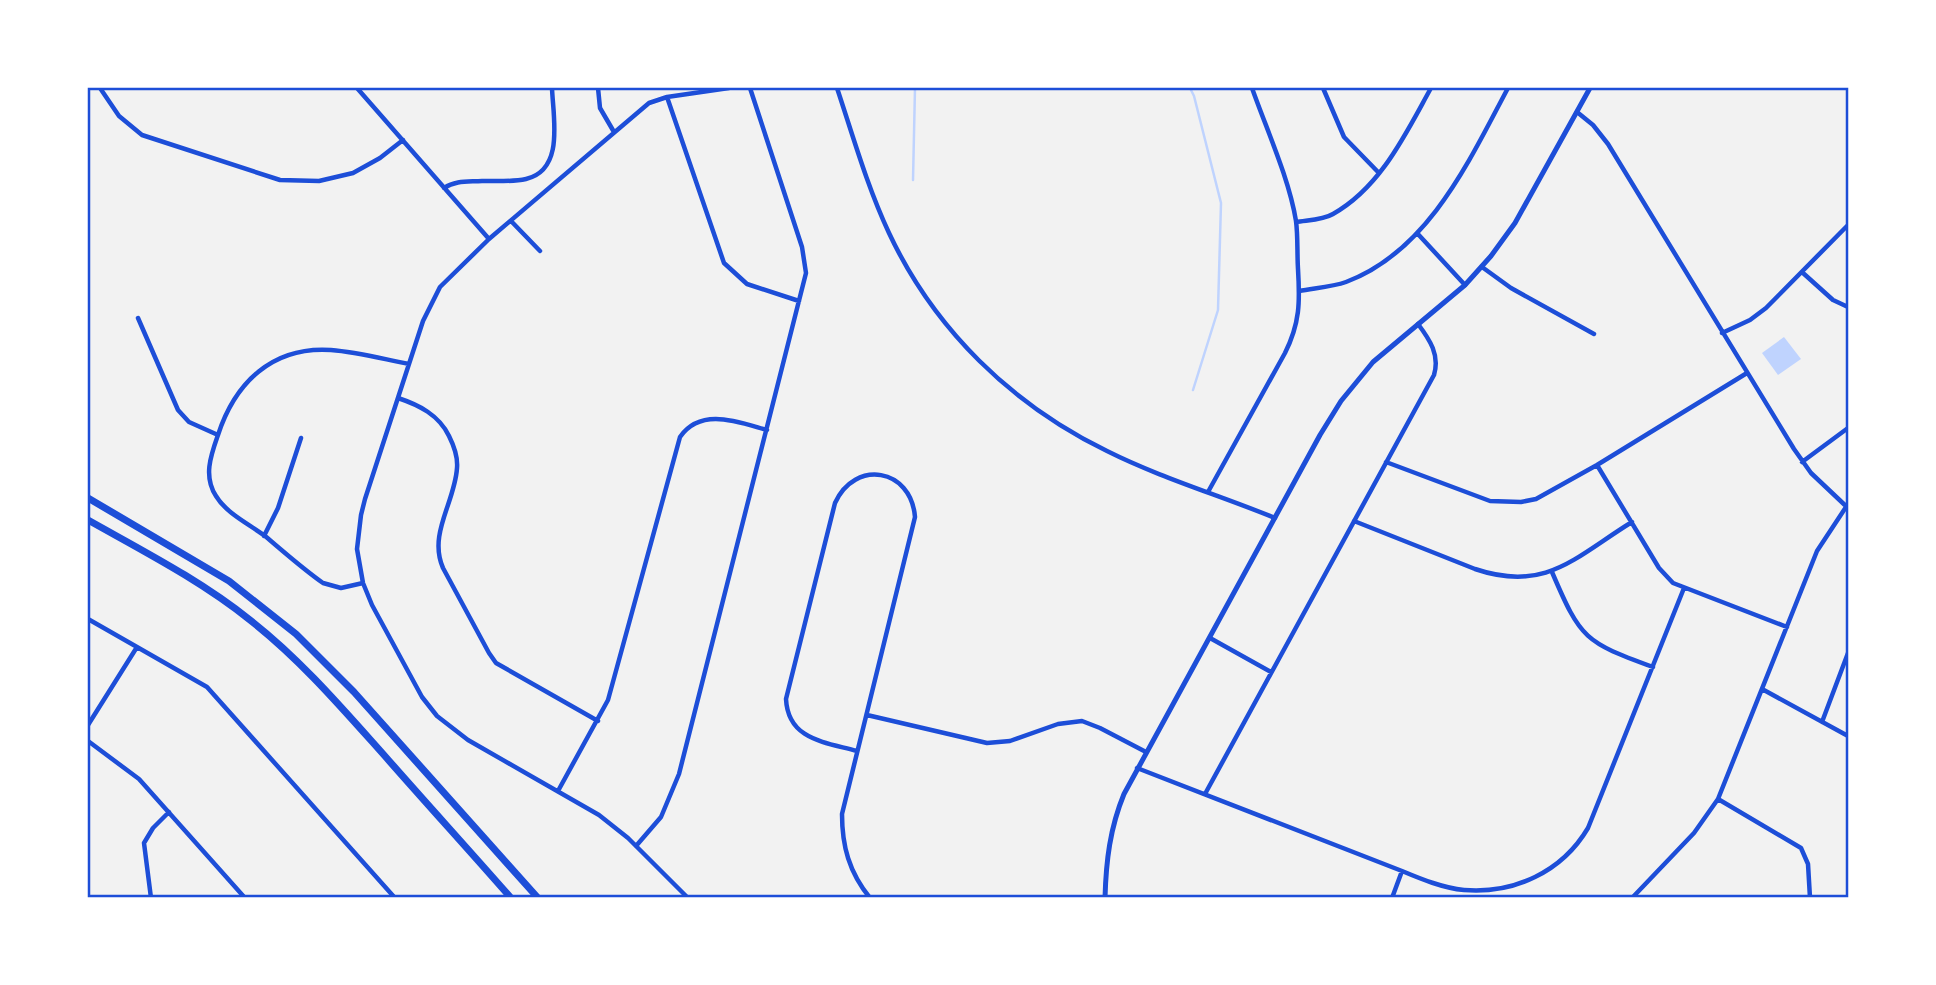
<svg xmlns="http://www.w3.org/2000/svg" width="1936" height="985" viewBox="0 0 1936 985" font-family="'Open Sans',sans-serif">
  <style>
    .water { fill: #bfd3fe }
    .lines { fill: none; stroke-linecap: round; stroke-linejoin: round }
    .stream { stroke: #bfd3fe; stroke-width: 2.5 }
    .minor { stroke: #1d4ed8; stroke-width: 4.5 }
    .tertiary { stroke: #1d4ed8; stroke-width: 5 }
    .trunk { stroke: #1d4ed8; stroke-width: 7 }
    .neatline { fill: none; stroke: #1d4ed8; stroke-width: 2.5 }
  </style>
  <rect width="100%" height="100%" fill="#f2f2f2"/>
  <path class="water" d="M1784,337L1801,359L1778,375L1762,353Z"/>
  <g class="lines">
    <path class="stream" d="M1190,88L1194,96L1221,203L1218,310L1193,390
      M913,180L915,88"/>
    <path class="minor" d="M100,88L119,116L142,135L280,180L319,181L353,173L380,158L403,140
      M357,88L489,239
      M598,88L600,108L614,132
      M837,88C853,136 867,186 889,233C934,329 1012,405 1107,451C1161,478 1219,495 1275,518
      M1323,88L1344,137L1378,172
      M667,97L724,263L747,284L799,301
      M1577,112L1593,125L1608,144L1794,449L1811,473L1848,508
      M444,188C456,180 468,182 482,181C496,181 512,182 526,179C565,170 553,117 552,88
      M511,221L540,251
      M1296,222C1308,220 1323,220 1333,214C1381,187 1406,133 1431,88
      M1417,233L1465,285
      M1482,267L1511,288L1594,334
      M1803,273L1833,300L1848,307
      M1299,291C1315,288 1332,287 1346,282C1429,251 1470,159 1508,88
      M138,318L178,410L189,422L218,435
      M1722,333L1750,320L1766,308L1848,225
      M398,398C419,405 439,415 449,436C454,446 458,457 457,468C455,502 428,534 443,568L489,653L496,663L598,721
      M1386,462L1490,501L1521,502L1536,499L1597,465L1747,373
      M1802,462L1848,428
      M1597,465L1659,568L1673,583L1787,627
      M1208,492L1285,353C1300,323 1300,302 1298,269C1297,253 1298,236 1296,221C1289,178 1266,128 1252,88
      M1354,521L1475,569C1546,593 1575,557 1632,522
      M264,536L278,508L301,438
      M1552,572C1581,640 1585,642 1653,667
      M363,583L341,588L323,583C303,569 284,552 265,536C249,524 227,514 216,496C203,476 211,455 218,435C235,383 272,346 331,350C357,352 383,359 409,364
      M88,619L207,687L395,898
      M1210,638L1271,672
      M1762,689L1848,736
      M867,715L987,743L1010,741L1058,724L1082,721L1100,728L1146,752
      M1822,722L1848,653
      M88,725L137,647
      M88,741L139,779L245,898
      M857,751C825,742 788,740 786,699L835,503C855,459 911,468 915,517L842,814C842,846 849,872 870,898
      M1137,768L1402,871C1421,879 1443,888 1464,890C1514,894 1562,872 1588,828L1684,588
      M558,791L608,700L680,437C701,407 738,422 767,430
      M1205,794L1434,375C1440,355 1430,340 1418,324
      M1718,799L1801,848L1808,864L1810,898
      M636,846L661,817L679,774L806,273L802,247L750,88
      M151,898L144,843L153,828L169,812
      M688,898L628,838L599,815L468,740L437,716L422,697L372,605L363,583L357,549L361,515L365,499L423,321L440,287L489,239L649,103L667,97L729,88
      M1392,898L1402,871
      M1632,898L1694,833L1718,799L1817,551L1846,507"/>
    <path class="tertiary" d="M1105,898C1106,861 1110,828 1124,794L1320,435L1341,401L1373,362L1465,285L1491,256L1515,223L1590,88"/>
    <path class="trunk" d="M88,498L229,581L296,634L354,692L538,898
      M88,520C143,551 200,580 250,620C300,659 342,708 384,755C426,803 469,850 511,898"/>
  </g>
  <rect width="1936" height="985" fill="none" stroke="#ffffff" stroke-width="178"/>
  <rect x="89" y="89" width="1758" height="807" class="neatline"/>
</svg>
